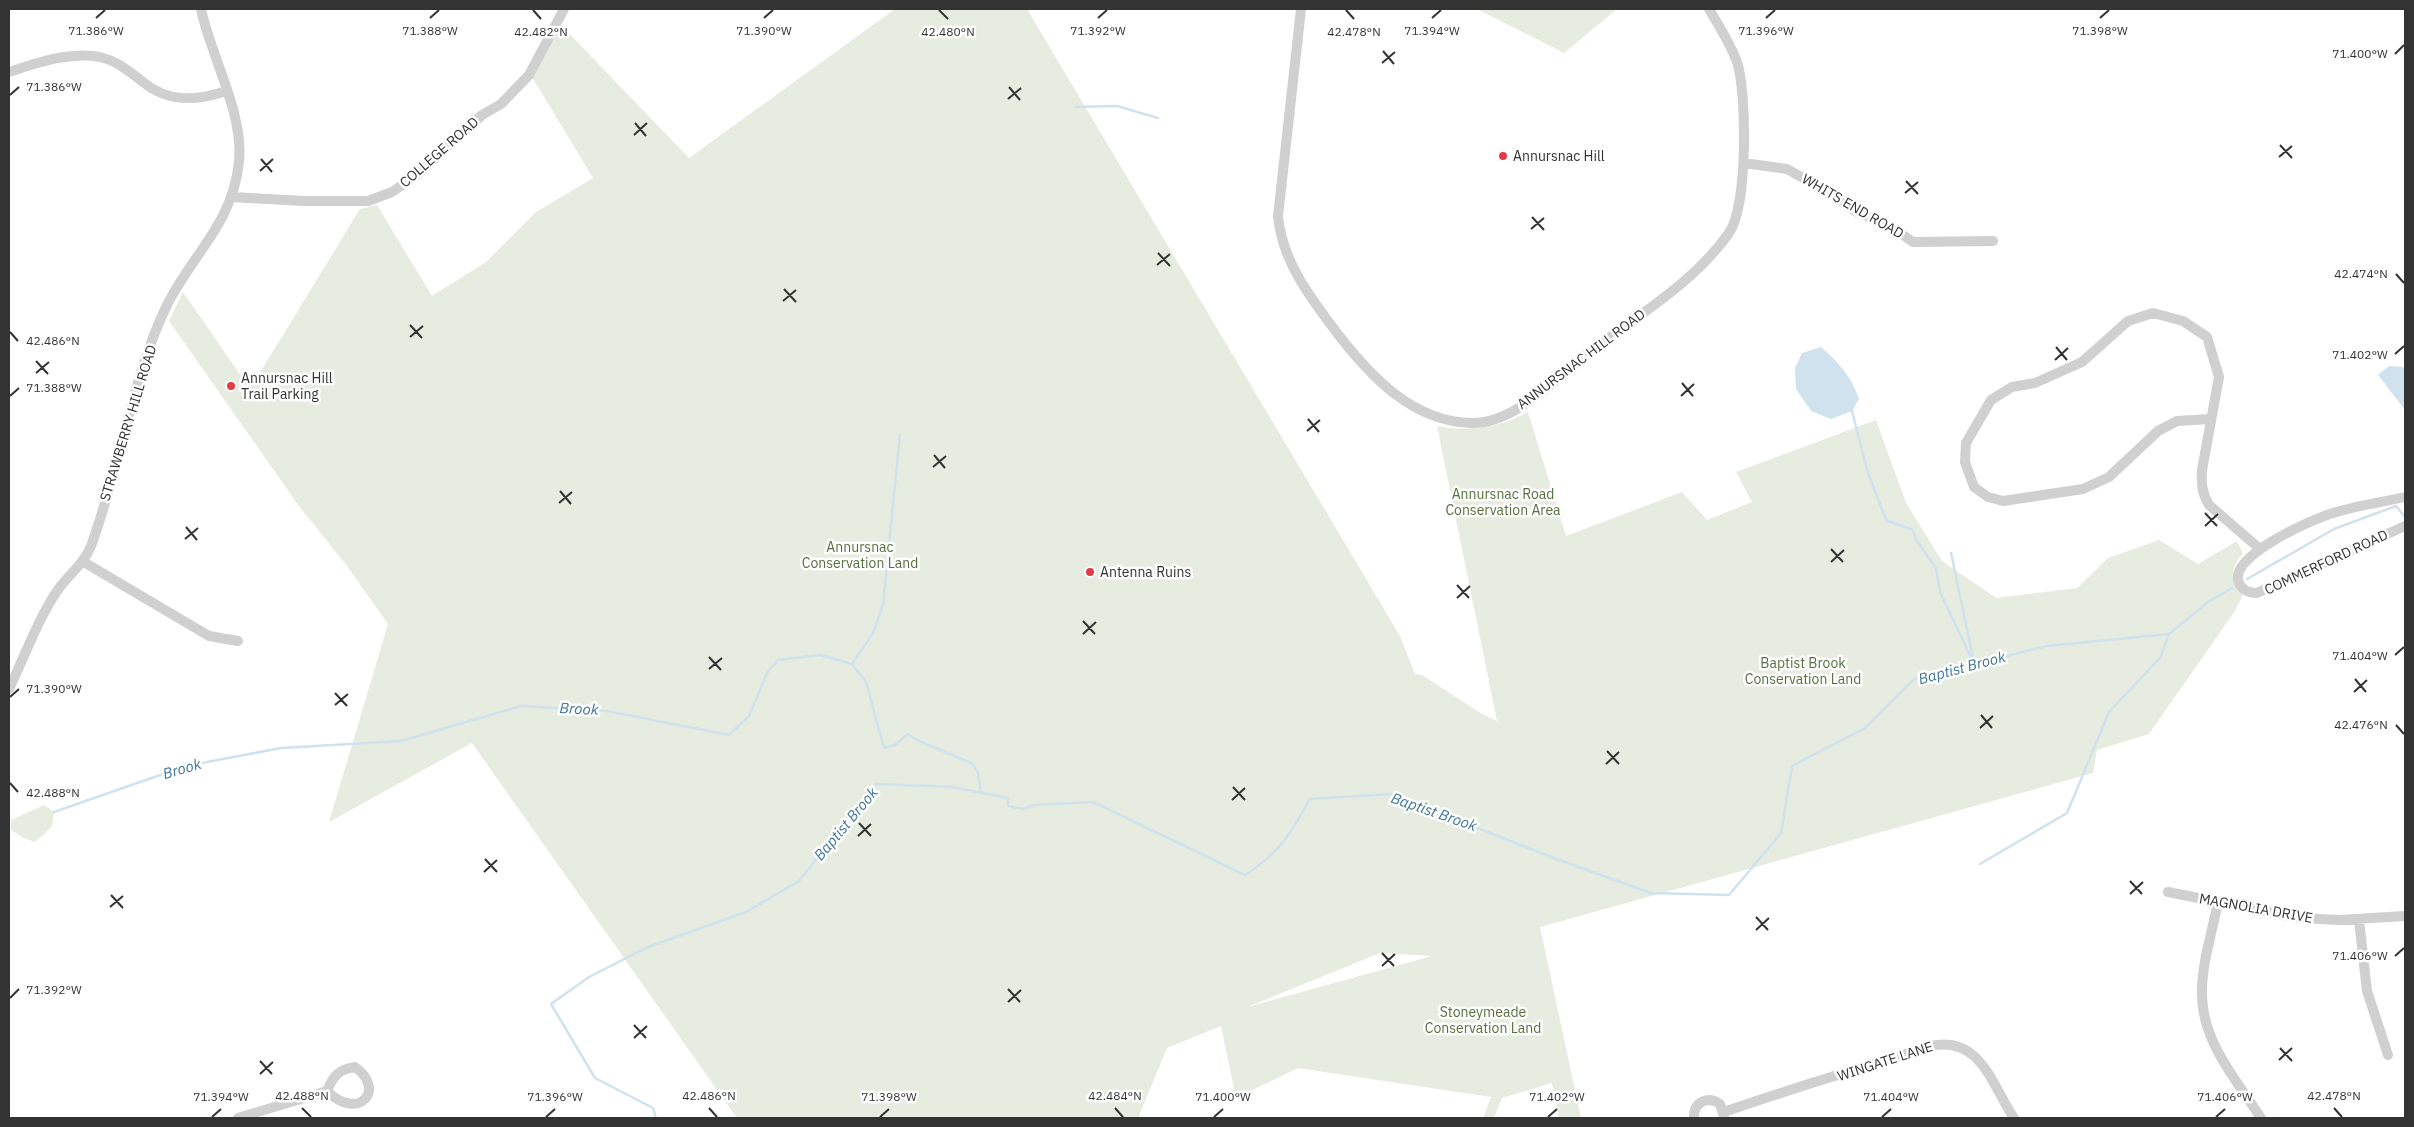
<svg xmlns="http://www.w3.org/2000/svg" width="2414" height="1127" viewBox="0 0 2414 1127" font-family="'IBM Plex Sans',sans-serif">
  <style>
    .green { fill: #e6ecdf; fill-rule: evenodd }
    .water { fill: #cfe2ee }
    .lines { fill: none; stroke-linecap: round; stroke-linejoin: round }
    .stream { stroke: #cfe2ee; stroke-width: 2.5 }
    .street { stroke: #d0d0d0; stroke-width: 10 }
    .ticks { fill: none; stroke: #333; stroke-width: 2 }
    .poi-dot { fill: #e63946; stroke: #fff; stroke-width: 2 }
    .labels { text-anchor: middle; stroke-width: 5; stroke-linejoin: round; paint-order: stroke }
    .street-label { font-size: 14px; fill: #333; stroke: #fff }
    .poi-label { font-size: 14px; fill: #333; stroke: #fff; text-anchor: start }
    .park-label { font-size: 14px; fill: #56703f; stroke: #fff }
    .water-label { font-size: 15px; font-style: italic; fill: #3f7597; stroke: #fff }
    .ticks-label { font-size: 12px; text-anchor: middle; fill: #333; stroke: #fff; stroke-width: 5; stroke-linejoin: round; paint-order: stroke }
  </style>
  <rect width="100%" height="100%" fill="#fff"/>
  <path class="green" d="M895,9H1027L1400,636L1415,674L1422,675L1482,714L1497,721L1437,426C1469,432 1499,428 1528,412L1566,536L1682,492L1707,520L1752,502L1736,472L1876,420L1906,503L1942,561L1996,598L2077,588L2108,558L2159,540L2198,564L2237,541L2243,554C2230,566 2229,583 2243,595L2235,611L2149,734L2097,750L2093,773L1540,927L1581,1118H1559L1552,1083L1502,1098L1494,1118H1483L1491,1097L1298,1068L1236,1098L1221,1026L1167,1048L1138,1118H737L472,743L329,822L388,624L347,566L299,506L169,321L183,292L250,389L360,209L377,205L432,296L486,262L536,212L593,178L532,77L560,24L689,158ZM1380,953L1432,956L1244,1008H1245Z
    M1477,9H1617L1564,53Z
    M44,805L54,812L52,827L35,842L24,838L11,830V820Z"/>
  <path class="water" d="M1821,347C1838,362 1852,377 1859,399L1852,411L1831,419L1811,411L1796,389L1795,368L1802,353Z
    M2389,366L2403,367L2405,369V410L2378,375Z"/>
  <g class="lines">
    <path class="stream" d="M1074,107L1117,106L1158,118
      M1852,411L1867,470L1886,520L1913,530L1916,540L1936,568L1940,592L1974,664
      M1951,553L1973,658
      M2247,579L2334,529L2396,506L2405,517
      M852,664L873,633L883,605L900,435
      M54,812L186,766L281,748L401,741L521,706L607,711L729,735L749,716L767,673L778,660L820,655L852,664L866,682L884,748L895,745L908,734L915,739L973,764L978,773L981,792
      M1980,864L2067,813L2109,712L2160,658L2169,634
      M656,1118L653,1108L595,1078L551,1004L589,977L648,947L746,912L799,881L876,784L952,787L1008,798V806L1023,809L1034,805L1093,802L1245,875C1281,851 1289,836 1310,799L1391,794L1559,860L1651,893L1729,895L1781,833L1792,766L1865,728L1914,679L2047,646L2169,634L2208,602L2232,588"/>
    <path class="street" d="M1301,9L1278,216C1282,261 1310,297 1337,333C1371,377 1413,422 1472,423C1511,424 1551,384 1579,361C1629,320 1691,287 1729,233C1748,206 1747,93 1737,62C1730,43 1719,26 1709,9
      M9,72C37,63 70,51 100,57C117,61 129,71 143,82C168,103 197,101 226,91
      M1744,163L1787,169L1833,195L1855,211L1893,228L1913,242L1993,241
      M231,197L304,201H368L392,192L418,174L482,115L501,104L529,75L564,9
      M2210,419L2177,421L2158,431L2109,477L2083,489L2003,501L1988,497L1974,487L1965,462L1966,443L1991,400L2012,387L2035,383L2082,362L2128,321L2153,313L2183,321L2207,337L2219,377L2202,470C2201,484 2202,493 2209,505L2260,549
      M2405,497C2379,503 2352,506 2327,515C2308,522 2227,557 2239,583C2243,591 2249,593 2257,593L2405,526
      M82,561L209,636L238,641
      M9,689C25,656 37,621 57,591C68,575 84,564 91,546C120,468 131,379 167,305C193,253 232,225 239,162C244,113 211,57 201,9
      M2168,892L2299,918L2339,920L2405,916
      M2218,902C2212,933 2201,966 2202,996C2203,1043 2237,1081 2261,1118
      M2359,920L2367,991L2388,1055
      M1724,1112C1792,1088 1862,1068 1931,1046C1981,1035 1992,1086 2014,1118
      M238,1118L327,1091C333,1076 339,1069 355,1067C387,1090 358,1122 327,1091
      M1694,1118C1693,1103 1707,1095 1720,1104L1724,1117"/>
  </g>
  <path class="ticks" d="M533,10L541,19M939,10L948,19M1346,10L1354,19M96,18L105,10M430,18L439,10M764,18L773,10M1098,18L1107,10M1432,18L1441,10M1766,18L1775,10M2100,18L2109,10M1383,51L1394,64M2395,54L2404,45M1382,63L1395,52M1009,87L1020,100M10,95L19,87M1008,99L1021,88M635,123L646,136M634,135L647,123M2280,145L2292,158M2279,157L2292,146M261,159L272,172M260,171L273,159M1906,181L1918,194M1905,193L1918,182M1532,217L1544,230M1531,229L1544,218M1158,253L1170,266M1157,265L1170,254M2396,274L2404,283M784,289L796,302M783,301L796,290M410,325L422,338M10,332L18,341M410,337L423,326M2056,347L2067,360M2395,354L2404,346M2055,360L2068,348M36,361L48,374M36,373L49,362M1682,383L1693,396M10,396L19,388M1681,396L1694,384M1308,419L1319,432M1307,431L1320,420M934,455L945,468M933,467L946,456M560,491L571,504M559,503L572,492M2205,513L2217,526M2205,526L2218,514M186,527L197,540M185,539L198,528M1831,549L1843,562M1831,562L1844,550M1457,585L1469,598M1457,598L1470,586M1083,621L1095,634M1083,634L1096,622M2395,655L2404,647M709,657L721,670M709,669L722,658M2355,679L2366,692M2354,692L2367,680M335,693L347,706M10,697L19,689M335,705L348,694M1981,715L1992,728M2396,725L2404,734M1980,728L1993,716M1607,751L1619,764M1606,764L1619,752M10,783L18,792M1233,787L1245,800M1232,800L1245,788M859,823L871,836M858,836L871,824M485,859L497,872M484,872L497,860M2130,881L2142,894M2130,894L2143,882M111,895L123,908M110,907L123,896M1756,917L1768,930M1756,930L1769,918M1382,953L1394,966M2395,956L2404,948M1382,966L1395,954M1008,989L1020,1002M10,998L19,989M1008,1002L1021,990M634,1025L646,1038M634,1038L647,1026M2280,1048L2292,1061M2279,1060L2292,1048M260,1061L272,1074M260,1074L273,1062M302,1108L311,1117M709,1108L717,1117M1115,1108L1123,1117M2334,1108L2342,1117M212,1117L221,1109M546,1117L555,1109M880,1117L889,1109M1214,1117L1223,1109M1548,1117L1557,1109M1882,1117L1891,1109M2216,1117L2225,1109"/>
  <g class="poi-dot">
    <circle cx="1503" cy="156" r="5"/>
    <circle cx="231" cy="386" r="5"/>
    <circle cx="1090" cy="572" r="5"/>
  </g>
  <g class="labels">
    <g class="street-label">
      <text transform="translate(439 152) rotate(-41)" y="5">COLLEGE ROAD</text>
      <text transform="translate(1853 206) rotate(30)" y="5">WHITS END ROAD</text>
      <text transform="translate(1581 359) rotate(-37)" y="5">ANNURSNAC HILL ROAD</text>
      <text transform="translate(128 423) rotate(-73)" y="5">STRAWBERRY HILL ROAD</text>
      <text transform="translate(2326 562) rotate(-25)" y="5">COMMERFORD ROAD</text>
      <text transform="translate(2256 908) rotate(10)" y="5">MAGNOLIA DRIVE</text>
      <text transform="translate(1885 1061) rotate(-18)" y="5">WINGATE LANE</text>
    </g>
    <g class="poi-label">
      <text x="1513" y="161">Annursnac Hill</text>
      <text x="241" y="383">Annursnac Hill<tspan x="241" dy="16">Trail Parking</tspan></text>
      <text x="1100" y="577">Antenna Ruins</text>
    </g>
    <g class="park-label">
      <text x="1503" y="499">Annursnac Road<tspan x="1503" dy="16">Conservation Area</tspan></text>
      <text x="860" y="552">Annursnac<tspan x="860" dy="16">Conservation Land</tspan></text>
      <text x="1803" y="668">Baptist Brook<tspan x="1803" dy="16">Conservation Land</tspan></text>
      <text x="1483" y="1017">Stoneymeade<tspan x="1483" dy="16">Conservation Land</tspan></text>
    </g>
    <g class="water-label">
      <text transform="translate(1962 668) rotate(-15)" y="5">Baptist Brook</text>
      <text transform="translate(579 709) rotate(3)" y="5">Brook</text>
      <text transform="translate(182 769) rotate(-16)" y="5">Brook</text>
      <text transform="translate(1434 812) rotate(19)" y="5">Baptist Brook</text>
      <text transform="translate(846 824) rotate(-50)" y="5">Baptist Brook</text>
    </g>
  </g>
  <g class="ticks-label">
    <text x="96" y="35">71.386°W</text>
    <text x="430" y="35">71.388°W</text>
    <text x="764" y="35">71.390°W</text>
    <text x="1432" y="35">71.394°W</text>
    <text x="1766" y="35">71.396°W</text>
    <text x="2100" y="35">71.398°W</text>
    <text x="1098" y="35">71.392°W</text>
    <text x="948" y="36">42.480°N</text>
    <text x="541" y="36">42.482°N</text>
    <text x="1354" y="36">42.478°N</text>
    <text x="2360" y="58">71.400°W</text>
    <text x="54" y="91">71.386°W</text>
    <text x="2361" y="278">42.474°N</text>
    <text x="53" y="345">42.486°N</text>
    <text x="2360" y="359">71.402°W</text>
    <text x="54" y="392">71.388°W</text>
    <text x="2360" y="660">71.404°W</text>
    <text x="54" y="693">71.390°W</text>
    <text x="2361" y="729">42.476°N</text>
    <text x="53" y="797">42.488°N</text>
    <text x="2360" y="960">71.406°W</text>
    <text x="54" y="994">71.392°W</text>
    <text x="302" y="1100">42.488°N</text>
    <text x="709" y="1100">42.486°N</text>
    <text x="1115" y="1100">42.484°N</text>
    <text x="2334" y="1100">42.478°N</text>
    <text x="221" y="1101">71.394°W</text>
    <text x="555" y="1101">71.396°W</text>
    <text x="889" y="1101">71.398°W</text>
    <text x="1223" y="1101">71.400°W</text>
    <text x="1557" y="1101">71.402°W</text>
    <text x="1891" y="1101">71.404°W</text>
    <text x="2225" y="1101">71.406°W</text>
  </g>
  <rect width="2414" height="1127" fill="none" stroke="#333333" stroke-width="20"/>
</svg>
